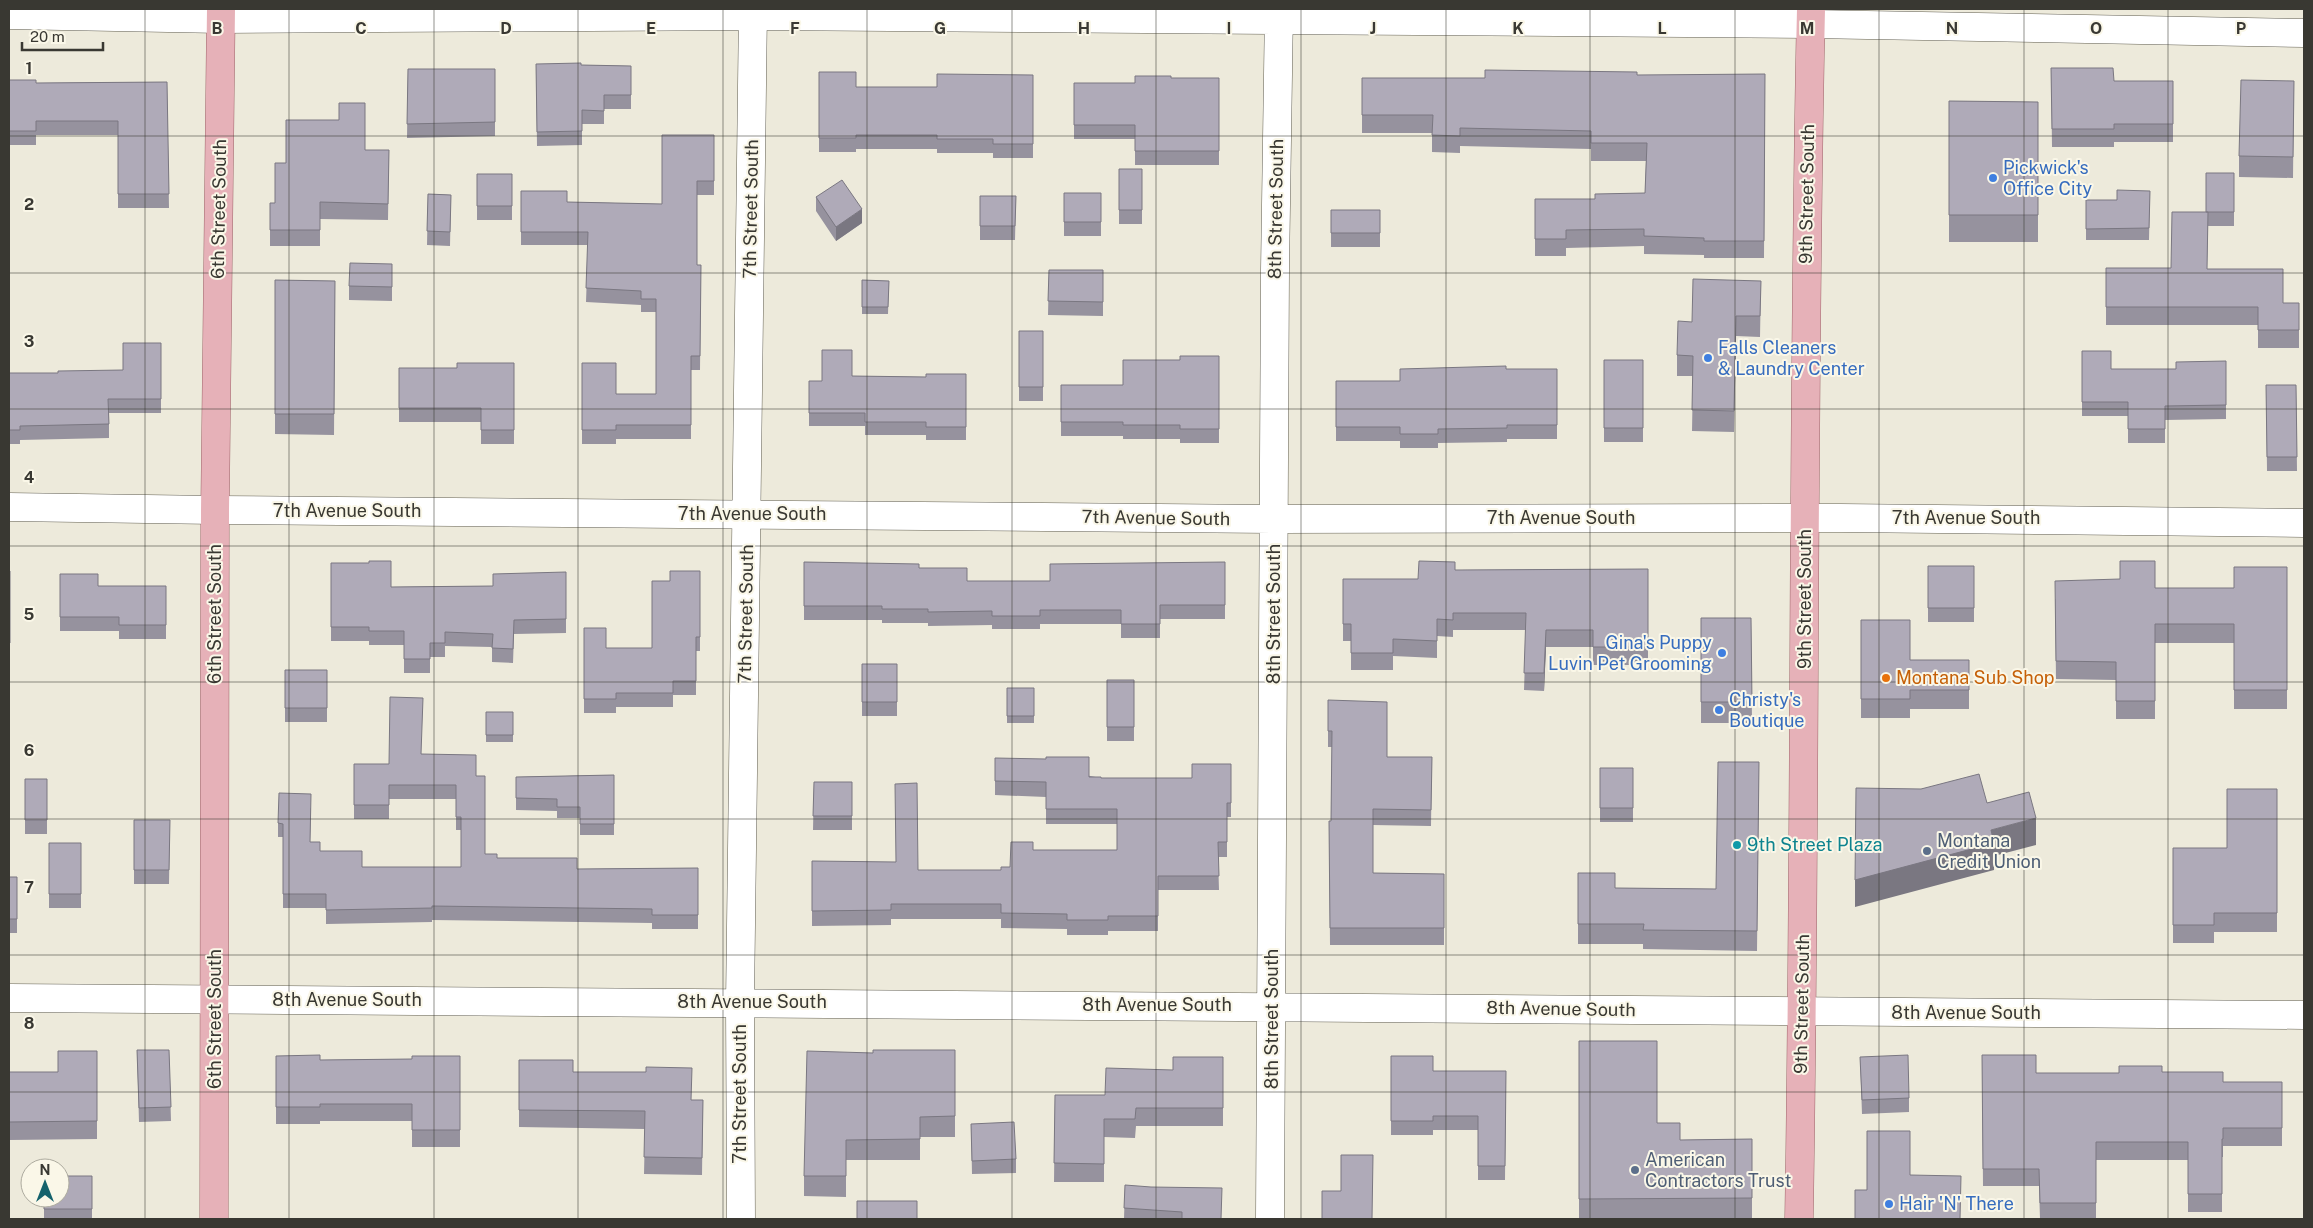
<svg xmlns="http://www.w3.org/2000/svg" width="2313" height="1228" viewBox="0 0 2313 1228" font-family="'Public Sans',sans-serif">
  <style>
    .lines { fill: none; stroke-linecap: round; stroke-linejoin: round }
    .minor-casing { stroke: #636053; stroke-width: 29 }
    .major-casing { stroke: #9e656a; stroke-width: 29 }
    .minor { stroke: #fff; stroke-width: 28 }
    .major { stroke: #e6b1b8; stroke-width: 28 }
    .wall { fill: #96929e }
    .shaded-wall { fill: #7a7781 }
    .building { fill: #afaab8; stroke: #7a7781 }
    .grid { fill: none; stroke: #393832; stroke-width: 1; stroke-opacity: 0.55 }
    .shop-dot { fill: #3f7fe0; stroke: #faf7e8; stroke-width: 2 }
    .food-dot { fill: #e8710a; stroke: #faf7e8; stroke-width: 2 }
    .culture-dot { fill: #0f9aa8; stroke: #faf7e8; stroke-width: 2 }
    .service-dot { fill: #5c6f8a; stroke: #faf7e8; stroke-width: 2 }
    .labels { text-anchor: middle; stroke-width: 4; stroke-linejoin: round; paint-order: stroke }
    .shop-label { font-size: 18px; fill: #366cbe; stroke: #faf7e8; text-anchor: start }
    .street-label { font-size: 18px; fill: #393832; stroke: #faf7e8 }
    .food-label { font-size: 18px; fill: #c56008; stroke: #faf7e8; text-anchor: start }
    .service-label { font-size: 18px; fill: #4e5e75; stroke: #faf7e8; text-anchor: start }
    .culture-label { font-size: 18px; fill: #0d838f; stroke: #faf7e8; text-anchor: start }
    .grid-label { font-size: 16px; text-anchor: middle; font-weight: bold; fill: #393832; stroke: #faf7e8; stroke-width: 4; stroke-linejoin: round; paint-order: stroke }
  </style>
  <rect width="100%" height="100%" fill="#edeadb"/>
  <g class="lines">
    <g class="minor-casing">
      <path id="minor" d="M9,15L221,19L753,16L1811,24L2304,33
        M9,507L215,510L1275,519L1841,518L2304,523
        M9,998L2304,1015
        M741,1219L740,1002L753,9
        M1270,1219L1275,270L1279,9"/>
    </g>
    <g class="major-casing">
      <path id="major" d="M214,1219L215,510L221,9
        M1799,1219C1806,816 1802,412 1811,9"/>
    </g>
    <use href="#minor" class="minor"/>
    <use href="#major" class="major"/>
  </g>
  <path class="wall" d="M536,64L631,66V109H604V124H582V145L537,146Z
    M2051,68L2114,81H2173V142H2114V147H2052Z
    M408,69H495V136L407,138Z
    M819,72L856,87H937L1033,75V158H993V153H937V149H856V152H819Z
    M1765,74L1764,258H1704V255L1644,254V246L1566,248V256H1535V199H1595L1645,193L1646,161H1591V149L1460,146V153L1432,152V133H1362V78H1485Z
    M1171,78H1219V165H1135V139H1074V83H1135Z
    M9,80L36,83L167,82L169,208H118V135H36V145H9Z
    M2294,81L2293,178L2239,177V156Z
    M1949,101L2038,102V242H1949Z
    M714,135V195H697V265H701L700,370H691V439H616V444H582V363L616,394H656V312H641V305L586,302L588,245H521V191L567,202L662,204Z
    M365,150H389L388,220L320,219V246H270V203H275L286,163Z
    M1119,169H1142V224H1119Z
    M2234,173V226H2208L2207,269L2283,303H2299V348H2258V325H2106V268H2171L2206,212Z
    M477,174H512V220H477Z
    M2150,191L2149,240H2086V200H2117Z
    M1064,193H1101V236H1064Z
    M428,194L451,195L450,246L427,245Z
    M980,196H1016L1015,240H980Z
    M816,197L862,223L836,241L816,211Z
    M1331,210H1380V247H1331Z
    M392,264V301L349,300V286Z
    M1049,270H1103V316L1048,315Z
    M275,280L335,281L334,435L275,434Z
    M862,280L889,281L888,314H862Z
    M1761,281L1760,337L1736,336L1734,432L1692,431L1693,376H1677V355L1692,322Z
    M1019,331H1043V401H1019Z
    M161,343V413H109V438L20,440V444H9V373H58L123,370Z
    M2082,351L2111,369H2176L2226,361V419L2165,420V443H2128V416H2082Z
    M1219,356V443H1180V439H1123V436H1061V385H1123L1180,360Z
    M1604,360H1643V442H1604Z
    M514,363V444H481V422H399V368H457Z
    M1506,369H1557V439H1507V442L1438,443V448H1400V441H1336V381H1400Z
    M966,374V440H926V435H865V426H809V381H822L852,376L926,377Z
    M2266,385H2296L2297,471H2267Z
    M804,562L919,568L967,581H1050L1225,562V619H1160V638H1121V624H1040V629H992V625L928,626V623H882V620H804Z
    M331,563L391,587L493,586L566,572V633L514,634L513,663L492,662V647L445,646V657H430V673H404V645H369V641H331Z
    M1928,566H1974V622H1928Z
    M2287,567V709H2234V643H2155V719H2116V680L2056,679L2055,599L2155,588H2234Z
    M1648,569V665H1593V647H1546L1544,691L1524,690L1526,630H1453V637L1437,636V658L1393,656V670H1351V641H1343V579H1418L1455,570Z
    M9,571H10V657H9Z
    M700,571V651H696V695H673V707H616V713H584V628L606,648H652L670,581Z
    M60,574L98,586H166V639H119V631H60Z
    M1701,618H1751L1752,723H1701Z
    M1861,620L1910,660H1969V709H1910V718H1861Z
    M862,664H897V716H862Z
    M285,670H327V722H285Z
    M1107,680H1134V741H1107Z
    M1007,688H1034V723H1007Z
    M1328,700L1387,757H1432L1431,826L1373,825V873L1444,874V945H1330L1329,821H1331L1332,747H1328Z
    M486,712H513V742H486Z
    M422,754L476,776L485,854L497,858L577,869L698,868V929H652V923L432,920V922L326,924V908H283V837H278V823L311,808L310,842L320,851L362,867H461V830H456V799H389V819H354V764H389Z
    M995,758L1101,778H1192L1231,764V817H1227V857H1218L1219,890H1158V931H1108V935H1067V929L1001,928V919H891V925L812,926V861L918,870H1001L1010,867L1033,850H1117V824H1046V797L995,795Z
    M1759,762L1757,951L1643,949V944H1578V873L1615,888L1716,889Z
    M1600,768H1633V822H1600Z
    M614,775V835H580V818H557V811L516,810V777Z
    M25,779H47V834H25Z
    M814,782H852V830H813Z
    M2277,789V932H2214V943H2173V848H2227Z
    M134,820H170L169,884H134Z
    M49,843H81V908H49Z
    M9,877H17V933H9Z
    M1579,1041L1657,1123L1680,1140L1752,1139V1219H1579Z
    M137,1050H169L171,1121L139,1122Z
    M955,1050V1137H920V1160H846V1197L804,1196V1176L873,1053Z
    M97,1051V1139L9,1140V1072H58Z
    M1982,1055L2036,1073H2119L2162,1072L2223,1082H2282V1146H2223V1157H2222V1212H2188V1160H2096V1219H2040L2039,1186H1983Z
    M276,1056L320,1060L412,1059L460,1056V1147H412V1121H320V1124H276Z
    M1391,1056L1433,1071H1506L1505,1180H1478V1130H1433V1135H1391Z
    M1223,1057V1126H1136L1135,1138L1104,1137V1182H1054L1055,1095H1105L1173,1070Z
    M1860,1057L1909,1098V1112L1862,1114Z
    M519,1060L573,1072L691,1100H703L702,1175L644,1174L645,1129L519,1127Z
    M971,1124L1016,1159V1173L972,1174Z
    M92,1176V1219H44V1198Z
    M1125,1185L1221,1219H1124Z"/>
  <path class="shaded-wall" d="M862,209V223L836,241V227Z
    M1546,630V647L1544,691V673Z
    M2036,818V845L1994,856V870L1855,907V880L1991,830Z"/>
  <path class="building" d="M581,63V65L631,66V95H604V111L582,110V131L537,132L536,64Z
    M2051,68H2113L2114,81H2173V124H2114V129H2052Z
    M408,69H495V122L407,124Z
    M1485,70L1637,72V75L1765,74L1764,241H1704V238L1644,236V229L1566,230V239H1535V199H1595V194L1645,193L1647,143H1591V131L1460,128V136L1432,135L1433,115H1362V78H1485Z
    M819,72H856V87H937V74L1033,75V144H993V139H937V135H856V138H819Z
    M1135,76H1171V78H1219V151H1135V125H1074V83H1135Z
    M9,80H36V83L167,82L169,194H118V121H36V131H9Z
    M2241,80L2294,81L2293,157L2239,156Z
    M1949,101L2038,102V215H1949Z
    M339,103H365V150H389L388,204L320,202V230H270V203H275V163H286V120H339Z
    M662,135H714V181H697V265H701L700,356H691V425H616V430H582V363H616V394H656V299H641V291L586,288L588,232H521V191H567V202L662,204Z
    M1119,169H1142V210H1119Z
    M2206,173H2234V212H2206Z
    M477,174H512V206H477Z
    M842,180L862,209L836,227L816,197Z
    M2117,190L2150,191L2149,228L2086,229V200H2117Z
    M1064,193H1101V222H1064Z
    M428,194L451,195L450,232L427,231Z
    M980,196H1016L1015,226H980Z
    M1331,210H1380V233H1331Z
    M2172,212H2208L2207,269H2283V303H2299V330H2258V307H2106V268H2171Z
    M350,263L392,264V287L349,286Z
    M1049,270H1103V302L1048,301Z
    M1693,279L1761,281L1760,316H1736L1734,411L1692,410L1693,356L1677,355L1678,321L1692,322Z
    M275,280L335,281L334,414H275Z
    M862,280L889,281L888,307H862Z
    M1019,331H1043V387H1019Z
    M123,343H161V399H108L109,424L20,426V430H9V373H58V371L123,370Z
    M822,350H852V376L926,377V374H966V427H926V422H865V413H809V381H822Z
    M2082,351H2111V369H2176V362L2226,361V405L2165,406V429H2128V402H2082Z
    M1180,356H1219V429H1180V425H1123V422H1061V385H1123V360H1180Z
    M1604,360H1643V428H1604Z
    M457,363H514V430H481V408H399V368H457Z
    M1506,366V369H1557V425H1507V428L1438,429V434H1400V427H1336V381H1400V369Z
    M2266,385H2296L2297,457H2267Z
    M369,561H391V587L493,586V574L566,572V619L514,620L513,649L492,648L493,634L445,632V643H430V659H404V631H369V627H331V563H369Z
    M1419,561L1455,562V570L1648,569V647H1593V630H1546L1544,673H1524L1526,613H1453V620L1437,619V641L1393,639V653H1351V624H1343V579H1418Z
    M2120,561H2155V588H2234V567H2287V690H2234V624H2155V701H2116V662L2056,661L2055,581L2120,579Z
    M804,562L919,564V568H967V581H1050V564L1225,562V605H1160V624H1121V610H1040V616H992V611L928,612V609H882V606H804Z
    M1928,566H1974V608H1928Z
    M9,571H10V643H9Z
    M670,571H700V637H696V681H673V693H616V699H584V628H606V648H652V581H670Z
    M60,574H98V586H166V625H119V617H60Z
    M1701,618H1751L1752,702H1701Z
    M1861,620H1910V660H1969V690H1910V699H1861Z
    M862,664H897V702H862Z
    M285,670H327V708H285Z
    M1107,680H1134V727H1107Z
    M1007,688H1034V716H1007Z
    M390,697L423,698L421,754L476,755V776H485V854H497V858H577V869L698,868V915H652V909L432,906V908L326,910V894H283V824L278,823L279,793L311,794L310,842H320V851H362V867H461V817H456V785H389V805H354V764H389Z
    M1328,700L1387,702V757H1432L1431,810L1373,809V873L1444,874V928H1330L1329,821H1331L1332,731H1328Z
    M486,712H513V735H486Z
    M1046,757H1089V777H1101V778H1192V764H1231V803H1227V842H1218L1219,876H1158V916H1108V920H1067V914L1001,913V904H891V910L812,911V861L896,862L895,784L917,783L918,870H1001V867H1010L1011,842H1033V850H1117V809H1046V782L995,781V758L1046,759Z
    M1718,762H1759L1757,931L1643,930L1644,924H1578V873H1615V888L1716,889Z
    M1600,768H1633V808H1600Z
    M1979,774L1987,803L2029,792L2036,818L1991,830L1994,843L1855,880L1856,788L1921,789Z
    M614,775V824H580V807H557V799L516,798V777Z
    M25,779H47V820H25Z
    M814,782H852V816H813Z
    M2227,789H2277V913H2214V925H2173V848H2227Z
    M134,820H170L169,870H134Z
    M49,843H81V894H49Z
    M9,877H17V919H9Z
    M1579,1041H1657V1123H1680V1140L1752,1139V1198L1579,1199Z
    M137,1050H169L171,1107L139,1108Z
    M873,1050H955V1116L920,1117V1139L846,1140V1176H804L807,1051L873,1053Z
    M58,1051H97V1121L9,1122V1072H58Z
    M320,1055V1060L412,1059V1056H460V1130H412V1104H320V1107H276V1056Z
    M1908,1055L1909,1098L1862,1100L1860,1057Z
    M1982,1055H2036V1073H2119V1066H2162V1072H2223V1082H2282V1128H2223V1139H2222V1194H2188V1142H2096V1203H2040L2039,1169H1983Z
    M1391,1056H1433V1071H1506L1505,1166H1478V1116H1433V1121H1391Z
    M1173,1057H1223V1108H1136L1135,1119H1104V1164L1054,1163L1055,1095H1105L1106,1068L1173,1070Z
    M519,1060H573V1072H646V1067L692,1068L691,1100H703L702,1158L644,1157L645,1111L519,1110Z
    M1014,1122L1016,1159L972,1161L971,1124Z
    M1867,1131H1910V1175L1961,1176L1960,1219H1855V1190H1867Z
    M1341,1155H1373L1372,1219H1322V1191H1341Z
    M60,1176H92V1209H44V1198H60Z
    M1125,1185L1151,1187L1222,1188L1221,1219H1182V1212L1124,1208Z
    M857,1201H917V1219H857Z"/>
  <path class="grid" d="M145,9V1219M289,9V1219M434,9V1219M578,9V1219M723,9V1219M867,9V1219M1012,9V1219M1156,9V1219M1301,9V1219M1446,9V1219M1590,9V1219M1735,9V1219M1879,9V1219M2024,9V1219M2168,9V1219M9,136H2304M9,273H2304M9,409H2304M9,546H2304M9,682H2304M9,819H2304M9,955H2304M9,1092H2304"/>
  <g class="shop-dot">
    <circle cx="1993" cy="178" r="5"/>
    <circle cx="1708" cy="358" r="5"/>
    <circle cx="1722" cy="653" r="5"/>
    <circle cx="1719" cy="710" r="5"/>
    <circle cx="1889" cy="1204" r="5"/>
  </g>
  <circle class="food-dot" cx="1886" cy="678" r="5"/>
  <circle class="culture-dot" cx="1737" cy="845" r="5"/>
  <g class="service-dot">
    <circle cx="1927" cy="851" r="5"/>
    <circle cx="1635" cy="1170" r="5"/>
  </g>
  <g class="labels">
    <g class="shop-label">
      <text x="2003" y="174">Pickwick's<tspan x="2003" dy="21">Office City</tspan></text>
      <text x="1718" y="354">Falls Cleaners<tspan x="1718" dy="21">&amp; Laundry Center</tspan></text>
      <text x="1712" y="649" text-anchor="end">Gina's Puppy<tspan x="1712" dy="21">Luvin Pet Grooming</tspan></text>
      <text x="1729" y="706">Christy's<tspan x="1729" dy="21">Boutique</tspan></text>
      <text x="1899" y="1210">Hair 'N' There</text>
    </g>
    <g class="street-label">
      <text transform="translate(1807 194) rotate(-89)" y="6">9th Street South</text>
      <text transform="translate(219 209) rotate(-89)" y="6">6th Street South</text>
      <text transform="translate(751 209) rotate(-89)" y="6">7th Street South</text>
      <text transform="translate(1276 209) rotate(-89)" y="6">8th Street South</text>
      <text x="347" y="517">7th Avenue South</text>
      <text x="752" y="520">7th Avenue South</text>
      <text transform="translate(1156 518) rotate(1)" y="6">7th Avenue South</text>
      <text x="1561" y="524">7th Avenue South</text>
      <text x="1966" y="524">7th Avenue South</text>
      <text transform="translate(1805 599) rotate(-90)" y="6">9th Street South</text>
      <text transform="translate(215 614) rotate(-90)" y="6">6th Street South</text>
      <text transform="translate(746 614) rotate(-89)" y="6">7th Street South</text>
      <text transform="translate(1274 614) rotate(-90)" y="6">8th Street South</text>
      <text x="347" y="1006">8th Avenue South</text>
      <text x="752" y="1008">8th Avenue South</text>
      <text transform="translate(1802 1004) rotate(-89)" y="6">9th Street South</text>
      <text x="1157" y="1011">8th Avenue South</text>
      <text transform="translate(1561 1009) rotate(1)" y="6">8th Avenue South</text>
      <text x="1966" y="1019">8th Avenue South</text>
      <text transform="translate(215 1019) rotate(-90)" y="6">6th Street South</text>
      <text transform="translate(1272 1019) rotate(-90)" y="6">8th Street South</text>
      <text transform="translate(740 1094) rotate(-90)" y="6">7th Street South</text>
    </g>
    <g class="food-label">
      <text x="1896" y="684">Montana Sub Shop</text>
    </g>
    <g class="service-label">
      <text x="1937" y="847">Montana<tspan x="1937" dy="21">Credit Union</tspan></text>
      <text x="1645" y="1166">American<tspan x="1645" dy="21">Contractors Trust</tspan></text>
    </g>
    <g class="culture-label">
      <text x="1747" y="851">9th Street Plaza</text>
    </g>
  </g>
  <g class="grid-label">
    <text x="217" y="34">B</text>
    <text x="361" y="34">C</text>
    <text x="506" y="34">D</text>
    <text x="651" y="34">E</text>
    <text x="795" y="34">F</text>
    <text x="940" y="34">G</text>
    <text x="1084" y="34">H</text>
    <text x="1229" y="34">I</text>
    <text x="1373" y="34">J</text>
    <text x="1518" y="34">K</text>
    <text x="1662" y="34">L</text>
    <text x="1807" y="34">M</text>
    <text x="1952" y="34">N</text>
    <text x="2096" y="34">O</text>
    <text x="2241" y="34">P</text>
    <text x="29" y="74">1</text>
    <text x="29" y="210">2</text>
    <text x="29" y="347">3</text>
    <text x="29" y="483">4</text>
    <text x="29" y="620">5</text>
    <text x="29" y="756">6</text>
    <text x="29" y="893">7</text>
    <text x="29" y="1029">8</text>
  </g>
  <rect width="2313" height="1228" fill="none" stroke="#393832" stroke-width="20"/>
  <g transform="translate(45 1183)"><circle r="24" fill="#faf7e8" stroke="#adab9f"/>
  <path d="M0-4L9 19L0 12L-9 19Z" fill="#15626c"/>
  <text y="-8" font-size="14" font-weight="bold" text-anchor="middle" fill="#393832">N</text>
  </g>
  <path d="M22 42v8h81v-8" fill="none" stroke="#393832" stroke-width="2.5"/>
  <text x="30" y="42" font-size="15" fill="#393832" stroke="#faf7e8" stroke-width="4" paint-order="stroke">20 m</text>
</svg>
